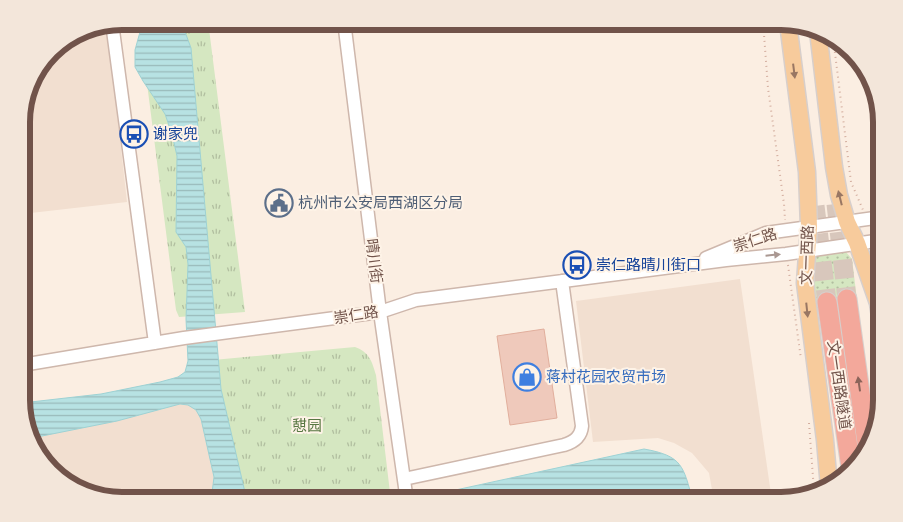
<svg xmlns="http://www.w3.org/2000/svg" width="903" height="522" viewBox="0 0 903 522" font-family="Roboto,'Noto Sans SC',sans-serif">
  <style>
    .residential { fill: #f2dfd0 }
    .commercial { fill: #fbdcd6 }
    .grass { fill: url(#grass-dots) }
    .park { fill: url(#park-tufts) }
    .water { fill: url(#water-rules); stroke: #9ed2d4 }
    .building { fill: #efc9bb; stroke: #e1ae9c }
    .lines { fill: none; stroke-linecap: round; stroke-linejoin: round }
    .highway-tunnel { stroke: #d8c7bc; stroke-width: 19; stroke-dasharray: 19 9; stroke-linecap: butt }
    .minor-casing { stroke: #ceb7ac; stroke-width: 15 }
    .major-casing { stroke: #d7cfcc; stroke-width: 19 }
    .highway-casing { stroke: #d7cfcc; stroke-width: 21 }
    .path { stroke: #d3ad9e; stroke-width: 2; stroke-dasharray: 1 4; stroke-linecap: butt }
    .minor { stroke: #fff; stroke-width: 12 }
    .major { stroke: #f7cb9c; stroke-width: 16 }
    .highway { stroke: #f3a89b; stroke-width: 19 }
    .oneway { fill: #997763 }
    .oneway2 { fill: #aa9892 }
    .oneway3 { fill: #8b645a }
    .labels { text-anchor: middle; stroke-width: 4; stroke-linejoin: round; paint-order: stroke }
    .transit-label { font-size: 15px; fill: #164399; stroke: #fef3e7; text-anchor: start }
    .service-label { font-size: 15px; fill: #4e5e75; stroke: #fef3e7; text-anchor: start }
    .street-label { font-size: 15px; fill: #71534a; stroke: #fef3e7 }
    .shop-label { font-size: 15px; fill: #366cbe; stroke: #fef3e7; text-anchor: start }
    .park-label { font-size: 15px; fill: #587742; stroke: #fef3e7 }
    .rim { fill: none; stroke: #71534a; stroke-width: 6 }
  </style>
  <defs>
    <pattern id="grass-dots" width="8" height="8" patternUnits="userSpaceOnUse" patternTransform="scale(1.25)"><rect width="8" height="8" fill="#d5e7c1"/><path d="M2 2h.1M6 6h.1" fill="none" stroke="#b1be9f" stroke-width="1.8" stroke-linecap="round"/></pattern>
    <pattern id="park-tufts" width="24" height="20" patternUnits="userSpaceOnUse" patternTransform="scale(1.25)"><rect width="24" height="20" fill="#d5e7c1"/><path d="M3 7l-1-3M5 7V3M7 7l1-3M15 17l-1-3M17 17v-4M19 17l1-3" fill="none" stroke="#b1be9f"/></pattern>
    <pattern id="water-rules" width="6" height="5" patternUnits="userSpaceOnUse" patternTransform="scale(1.25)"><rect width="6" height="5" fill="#b7e2e3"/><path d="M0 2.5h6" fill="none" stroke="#99baba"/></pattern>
  </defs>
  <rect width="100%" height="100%" fill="#fbeee2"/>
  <path class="residential" d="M108,32L127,202L22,214V109L32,77L55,47L75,34Z
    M740,279L772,501H714L709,473L692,453L674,443L658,438L593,442L576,301Z
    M193,398L209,428L223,501H122L72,487L38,456L30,434Z
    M651,486L669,501H603Z"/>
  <path class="commercial" d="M107,24L108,32L75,34L84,29Z"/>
  <path class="grass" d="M846,252L852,259L858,308C843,298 831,300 818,313L814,291V260L816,256Z"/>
  <path class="park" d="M139,21H208L245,312L179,317L176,310Z
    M355,347C369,352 372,361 376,375L391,501H243L213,360Z"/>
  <path class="water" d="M143,21H181L191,48L221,389L247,501H211L214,477L201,419L196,410L188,405L180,404L117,421L32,438L22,413V403L101,394L160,382L178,377L185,372L188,361L186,319L188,264L186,247L176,232L177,156L172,134L165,114L143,81L135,67V50Z
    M644,449C683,456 683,466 693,501H660L656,496L646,492L608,501H420L451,491Z"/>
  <path class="building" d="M544,329L557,418L510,425L497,336Z"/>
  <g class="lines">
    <path class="highway-tunnel" d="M836,204L847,299
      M815,206L827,302"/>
    <g class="minor-casing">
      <path id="minor" d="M344,21L380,312L407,501
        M112,23L155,343
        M706,258L766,233L882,217
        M22,365L184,338L380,312L416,300L726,260L786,254L882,240
        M404,479L564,445C574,442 581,437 582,426L562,281"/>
    </g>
    <g class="major-casing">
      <path id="major" d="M788,23L807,172L809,227L805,283L825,440L829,487
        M818,31L834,167L839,195L847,222L857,243L878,303L882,330"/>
    </g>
    <g class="highway-casing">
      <path id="highway" d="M847,299L868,450
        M827,302L851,468"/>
    </g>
    <path class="path" d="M763,21L768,88L784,204L785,220
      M833,37L851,182L863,210
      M788,265L801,359
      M809,423L814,491"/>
    <use href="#minor" class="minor"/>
    <use href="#major" class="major"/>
    <use href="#highway" class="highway"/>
  </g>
  <defs><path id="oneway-solid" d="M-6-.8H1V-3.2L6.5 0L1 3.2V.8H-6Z" transform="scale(1.25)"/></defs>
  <g class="oneway">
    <use href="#oneway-solid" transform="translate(794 71) rotate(83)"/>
    <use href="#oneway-solid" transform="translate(840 198) rotate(-104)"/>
    <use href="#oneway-solid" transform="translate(807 310) rotate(84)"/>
  </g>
  <use class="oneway2" href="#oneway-solid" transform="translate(773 255) rotate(-6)"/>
  <use class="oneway3" href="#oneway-solid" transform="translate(859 384) rotate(-98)"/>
  <defs>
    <g id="bus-ring" transform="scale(1.4375)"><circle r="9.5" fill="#fef3e7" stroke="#1a4fb4" stroke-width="1.5"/><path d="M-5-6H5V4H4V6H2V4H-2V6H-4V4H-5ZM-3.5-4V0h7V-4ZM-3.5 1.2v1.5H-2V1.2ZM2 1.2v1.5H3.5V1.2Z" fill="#1a4fb4"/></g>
    <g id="civic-ring" transform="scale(1.4375)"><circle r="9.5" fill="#fef3e7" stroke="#5c6f8a" stroke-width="1.5"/><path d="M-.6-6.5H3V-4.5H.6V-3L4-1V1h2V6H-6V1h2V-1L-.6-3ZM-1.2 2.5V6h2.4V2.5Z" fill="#5c6f8a"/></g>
    <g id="shop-ring" transform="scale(1.4375)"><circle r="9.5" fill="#fef3e7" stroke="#3f7fe0" stroke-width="1.5"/><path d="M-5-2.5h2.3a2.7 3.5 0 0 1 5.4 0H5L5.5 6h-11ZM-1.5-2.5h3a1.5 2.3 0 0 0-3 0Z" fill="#3f7fe0"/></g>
  </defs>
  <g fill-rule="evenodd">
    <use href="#bus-ring" x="134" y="134"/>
    <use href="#civic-ring" x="279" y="203"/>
    <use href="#bus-ring" x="577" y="265"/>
    <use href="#shop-ring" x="527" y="377"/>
  </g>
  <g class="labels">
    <g class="transit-label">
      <text x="153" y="139">谢家兜</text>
      <text x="596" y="270">崇仁路晴川街口</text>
    </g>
    <g class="service-label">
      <text x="298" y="208">杭州市公安局西湖区分局</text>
    </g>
    <g class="street-label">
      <text transform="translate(755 240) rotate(-18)" y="5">崇仁路</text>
      <text transform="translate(807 255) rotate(-88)" y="5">文一西路</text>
      <text transform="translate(374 261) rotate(83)" y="5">晴川街</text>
      <text transform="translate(356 315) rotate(-9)" y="5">崇仁路</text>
      <text transform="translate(839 385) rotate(82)" y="5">文一西路隧道</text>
    </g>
    <g class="shop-label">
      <text x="546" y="382">蒋村花园农贸市场</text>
    </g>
    <g class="park-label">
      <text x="307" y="431">憇园</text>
    </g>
  </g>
  <path d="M0 0H903V522H0ZM122 30H781A92 92 0 0 1 873 122V400A92 92 0 0 1 781 492H122A92 92 0 0 1 30 400V122A92 92 0 0 1 122 30Z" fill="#f3e6da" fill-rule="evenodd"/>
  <path class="rim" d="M122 30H781A92 92 0 0 1 873 122V400A92 92 0 0 1 781 492H122A92 92 0 0 1 30 400V122A92 92 0 0 1 122 30Z"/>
</svg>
